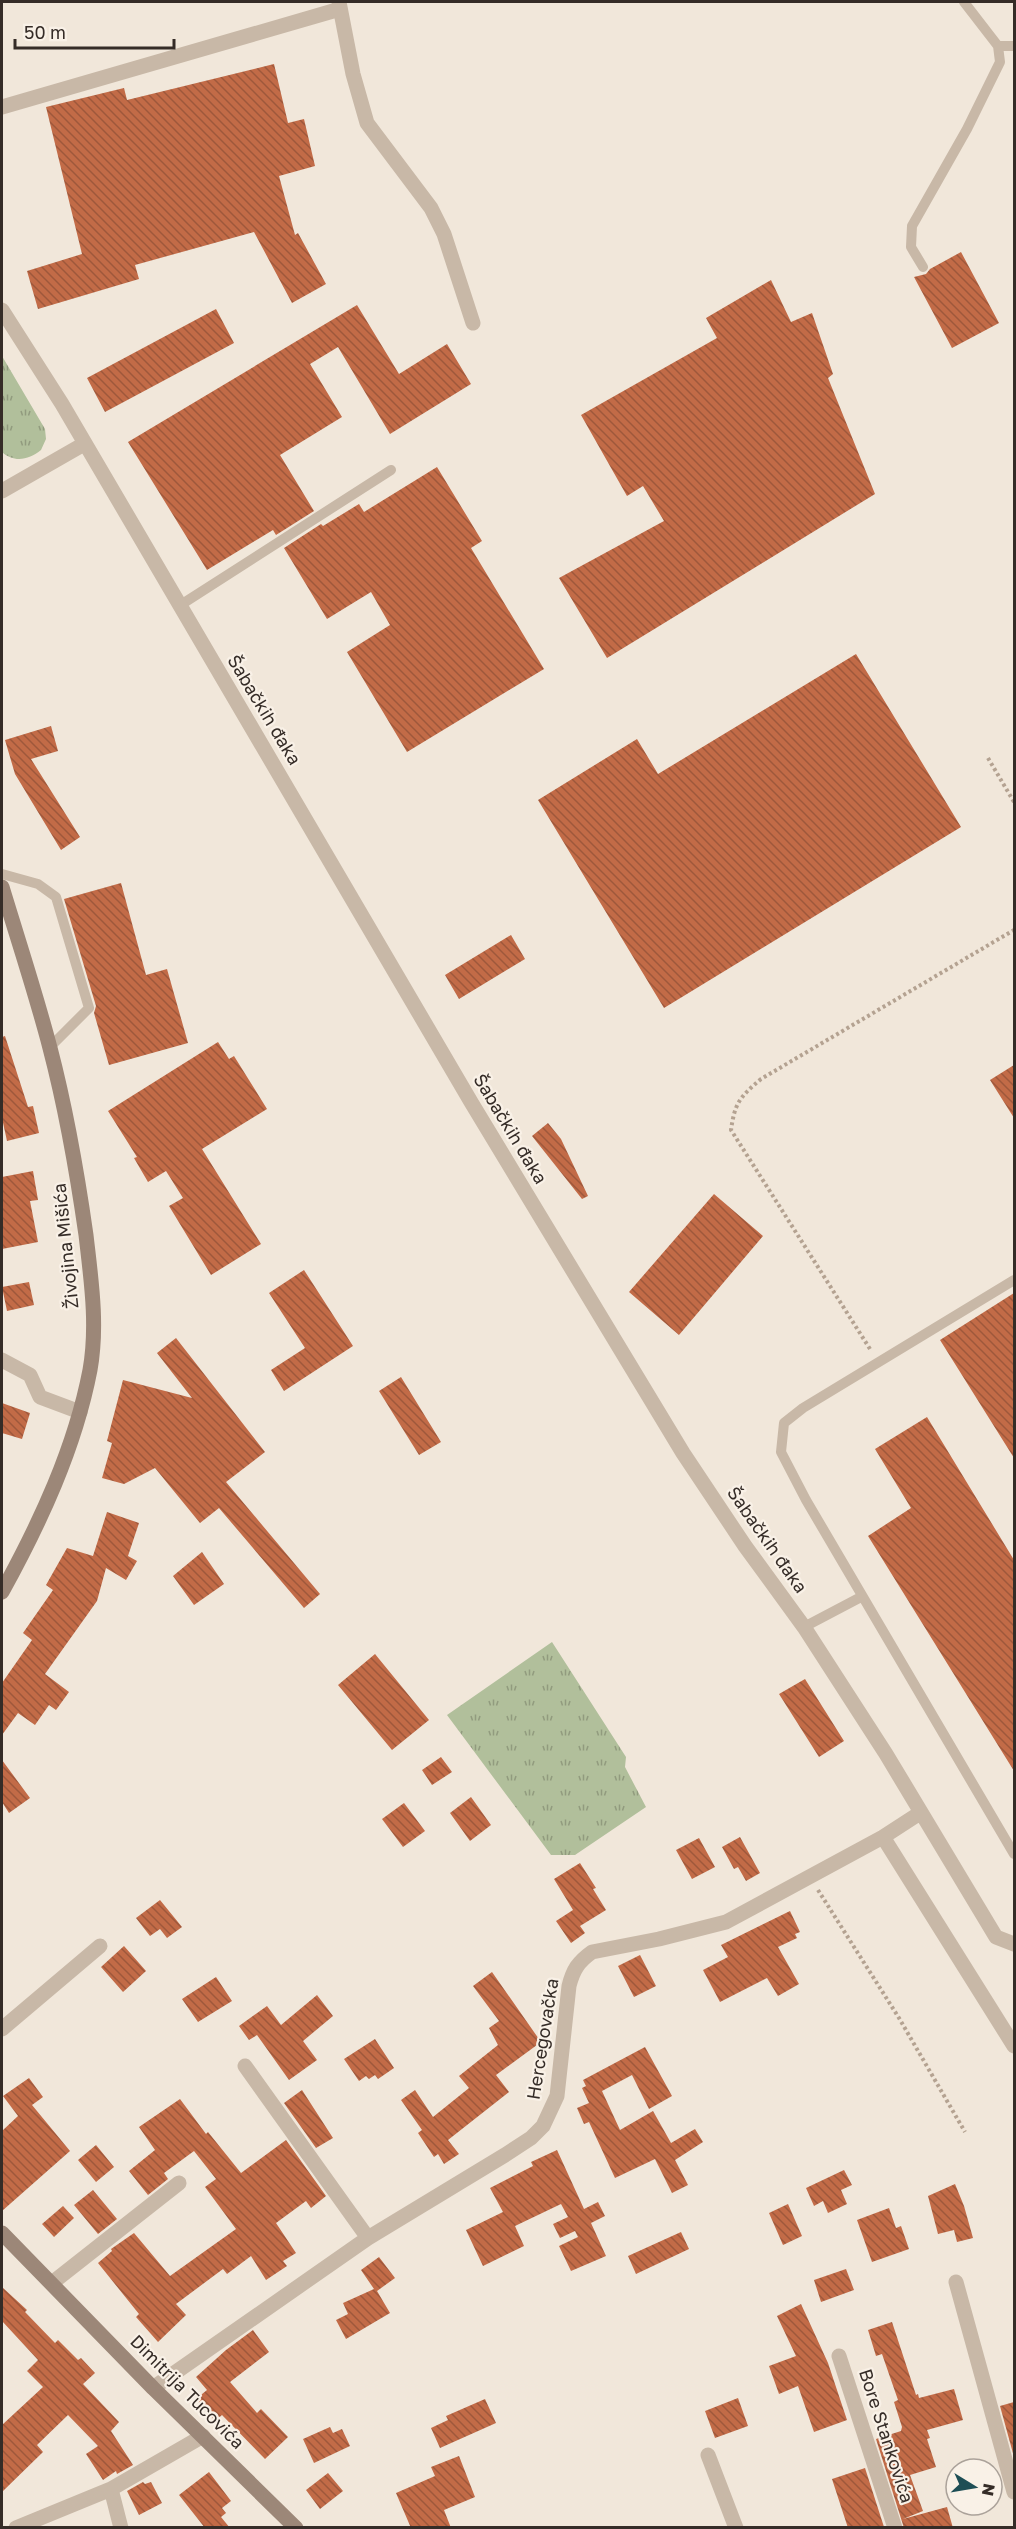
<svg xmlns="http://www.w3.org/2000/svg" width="1016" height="2529" viewBox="0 0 1016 2529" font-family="'Golos Text',sans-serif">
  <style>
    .grass { fill: url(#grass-tufts) }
    .building { fill: url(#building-back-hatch) }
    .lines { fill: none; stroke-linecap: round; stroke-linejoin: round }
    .path { stroke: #b4a291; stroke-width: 4; stroke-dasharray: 3 3; stroke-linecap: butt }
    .service { stroke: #c8b8a7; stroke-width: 10 }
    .minor { stroke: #c8b8a7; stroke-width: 15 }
    .secondary { stroke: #9c8778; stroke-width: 15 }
    .labels { text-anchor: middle; stroke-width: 4.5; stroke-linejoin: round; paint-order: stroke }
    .street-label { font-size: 18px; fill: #352c27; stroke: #f9f1e7 }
  </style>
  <defs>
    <pattern id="grass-tufts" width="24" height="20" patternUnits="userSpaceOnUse" patternTransform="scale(1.5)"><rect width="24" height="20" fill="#b1bf9b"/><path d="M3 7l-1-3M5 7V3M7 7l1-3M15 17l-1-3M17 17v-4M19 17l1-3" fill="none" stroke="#919b7e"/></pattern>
    <pattern id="building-back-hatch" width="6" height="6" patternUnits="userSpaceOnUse" patternTransform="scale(1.5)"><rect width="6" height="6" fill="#c26b47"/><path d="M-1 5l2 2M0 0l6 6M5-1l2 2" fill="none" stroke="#9e583b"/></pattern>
  </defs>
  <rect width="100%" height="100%" fill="#f1e7da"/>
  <path class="grass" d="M2,356L45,429L46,439L41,450C29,460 14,463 2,452Z
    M552,1642L626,1757L625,1767L646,1807L575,1855H551L447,1715Z"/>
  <path class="building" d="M274,64L288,123L304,119L315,166L279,176L295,235L298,233L326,284L292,303L254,232L135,265L139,279L38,309L27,271L82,254L46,107L124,88L127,100Z
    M961,252L999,323L952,348L914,277L926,274L930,269Z
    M771,280L791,322L812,313L833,374L828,378L875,494L607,658L559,578L664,521L643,486L627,496L581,415L717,338L706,318Z
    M357,305L399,374L447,344L471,384L390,434L338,347L310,364L342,417L280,455L314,511L276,535L273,530L207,570L128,442Z
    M216,309L234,343L105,412L87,378Z
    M437,467L482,541L471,548L544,669L407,752L347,652L390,625L371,592L327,619L284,548L321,524L323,526L359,504L364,512Z
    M856,654L961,827L664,1008L538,800L637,739L658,774Z
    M51,726L58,751L31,759L80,837L61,850L15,774L5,740Z
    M121,883L146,975L167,969L188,1043L109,1065L94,1013L96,1006L64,899Z
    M511,935L525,959L459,999L445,975Z
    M5,1036L28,1107L33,1106L39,1133L7,1141L2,1118V1037Z
    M218,1042L229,1059L234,1056L267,1109L202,1149L261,1244L211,1275L169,1206L183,1198L166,1171L148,1182L134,1158L137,1157L108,1111Z
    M1014,1065V1118L990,1080Z
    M548,1123L561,1139L588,1196L582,1199L532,1136Z
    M33,1171L38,1200L30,1201L38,1242L2,1249V1177Z
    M714,1194L763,1236L679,1335L629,1292Z
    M304,1270L353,1346L284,1391L271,1370L305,1348L269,1293Z
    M29,1282L34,1305L7,1311L2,1287Z
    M1014,1293V1458L940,1340Z
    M176,1338L265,1452L226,1482L320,1594L304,1608L219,1508L200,1523L155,1468L124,1484L102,1478L112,1443L107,1441L123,1380L192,1398L157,1353Z
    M401,1377L441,1442L419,1455L379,1391Z
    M2,1403L30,1413L22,1439L2,1433Z
    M927,1417L1014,1560V1771L868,1536L911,1508L875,1449Z
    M107,1512L139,1523L128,1556L137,1561L126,1580L106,1568L97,1601L45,1674L69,1692L56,1710L49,1705L35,1725L18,1713L2,1735V1683L32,1640L23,1633L53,1590L46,1585L67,1548L93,1556Z
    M202,1552L224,1584L194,1605L173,1576Z
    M375,1654L429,1720L392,1750L338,1685Z
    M805,1679L844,1741L819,1757L779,1694Z
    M441,1757L452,1772L432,1785L422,1770Z
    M2,1760L30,1798L9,1813L2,1802Z
    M471,1797L491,1825L470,1841L450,1813Z
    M404,1803L425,1831L403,1847L382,1819Z
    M740,1837L760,1873L746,1881L738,1867L734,1869L722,1847Z
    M699,1838L715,1867L692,1879L676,1850Z
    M580,1863L596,1888L593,1889L606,1910L580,1926L585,1933L571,1943L556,1921L573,1910L554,1879Z
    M160,1900L182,1927L167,1938L160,1929L150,1936L136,1918Z
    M790,1911L800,1932L795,1934L797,1938L778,1947L799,1984L778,1996L767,1978L720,2002L703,1970L728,1957L721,1945Z
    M124,1946L146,1971L123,1992L101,1967Z
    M640,1955L656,1986L634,1997L618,1966Z
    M492,1972L541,2042L496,2075L509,2092L448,2140L459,2154L444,2164L438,2154L434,2157L418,2133L422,2130L401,2100L415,2090L433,2117L469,2088L459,2076L498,2045L489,2028L499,2021L473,1986Z
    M216,1977L232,2001L198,2022L182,1999Z
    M317,1995L333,2016L303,2041L317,2060L289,2080L257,2035L249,2040L239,2026L267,2006L281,2025Z
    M375,2039L394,2068L378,2079L375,2075L369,2079L366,2076L359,2081L344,2059Z
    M645,2047L672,2096L649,2109L632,2075L602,2091L620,2130L653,2111L671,2143L695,2129L703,2142L675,2160L688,2185L672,2193L655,2159L615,2178L589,2122L584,2124L577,2108L589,2103L582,2088L586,2086L583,2080Z
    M29,2078L43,2097L32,2105L70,2151L2,2211V2131L18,2116L3,2096Z
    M302,2090L333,2138L316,2148L284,2103Z
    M180,2099L206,2134L208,2132L241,2173L286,2140L326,2196L311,2208L306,2201L276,2223L296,2253L283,2261L287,2266L266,2280L251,2256L227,2274L223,2269L176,2304L186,2315L158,2342L136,2317L139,2314L98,2263L112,2251L111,2249L134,2233L170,2276L236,2229L205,2187L216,2179L194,2151L164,2173L168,2179L148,2195L129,2171L155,2150L139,2127Z
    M96,2145L114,2167L96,2182L78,2160Z
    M557,2150L584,2209L598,2202L605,2216L591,2223L606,2256L571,2271L559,2246L578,2237L575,2231L560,2238L553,2224L568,2217L561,2204L515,2226L524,2246L483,2266L466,2230L503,2212L490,2188L533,2166L531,2162Z
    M844,2170L852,2185L841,2190L847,2204L828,2213L823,2201L814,2206L806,2188Z
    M955,2184L964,2206L973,2238L957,2242L954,2230L938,2234L928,2196Z
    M93,2190L117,2219L98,2234L74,2205Z
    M788,2204L802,2236L783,2245L769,2213Z
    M63,2206L74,2218L54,2237L42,2224Z
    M889,2208L896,2228L901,2226L909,2249L872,2262L857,2220Z
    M681,2232L689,2249L636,2274L628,2256Z
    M379,2257L395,2278L377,2291L390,2313L346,2339L336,2320L348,2314L343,2303L374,2289L361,2270Z
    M846,2269L854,2290L821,2302L814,2280Z
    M2,2287L27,2310L25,2312L55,2343L58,2340L78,2360L81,2358L95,2373L83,2384L119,2422L111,2431L133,2465L117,2474L116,2471L103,2480L86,2454L98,2446L68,2415L37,2445L43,2452L2,2492V2425L43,2387L27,2371L38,2360L2,2321Z
    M801,2304L828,2363L847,2420L814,2432L798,2386L779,2394L769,2366L796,2356L777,2316Z
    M892,2322L916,2395L918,2394L919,2398L954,2389L963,2420L927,2430L930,2438L927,2439L936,2467L910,2475L923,2511L903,2519L947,2507L953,2528H904L876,2439L901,2431L902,2427L894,2402L898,2400L882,2354L876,2356L868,2330Z
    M253,2330L269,2352L230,2382L257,2413L261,2409L288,2437L265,2459L222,2415L215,2421L196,2399L207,2390L196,2377L226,2350Z
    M738,2398L748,2426L715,2438L705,2411Z
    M485,2399L496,2423L440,2448L431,2428L448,2420L446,2416Z
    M1014,2402V2457L1000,2406Z
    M330,2427L333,2433L342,2429L350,2446L314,2463L303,2439Z
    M459,2456L475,2497L444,2510L451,2528H411L396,2493L435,2476L431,2467Z
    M865,2468L884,2527L848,2528L832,2479Z
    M209,2472L231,2501L222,2508L226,2513L221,2517L230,2528H205L179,2495Z
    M328,2473L343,2491L320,2509L306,2490Z
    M143,2482L145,2484L151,2482L162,2503L139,2515L127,2491Z"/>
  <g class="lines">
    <path class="path" d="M988,758L1014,802
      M870,1349L731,1130C735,1102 740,1097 761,1079L1014,930
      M818,1890L899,2018L965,2132"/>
    <path class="service" d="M998,46H1014
      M923,267L911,247L912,226L967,129L1000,62L998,46L964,2
      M179,606L391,470
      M2,874L38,884L56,897L89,1008L50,1047
      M1014,1280L803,1408L784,1423L781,1452L806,1500L1014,1854
      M804,1627L861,1597"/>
    <path class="minor" d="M339,2L353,74L367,123L431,208L444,234L473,323
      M2,107L340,9
      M2,310L62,404L471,1102L683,1453L745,1546L804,1627L886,1754L996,1937L1014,1944
      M2,491L84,444
      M2,1360L30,1375L40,1397L80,1412
      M883,1837L1014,2046
      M2,2029L100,1946
      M245,2066L368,2238
      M956,2282L1014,2492
      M52,2283L179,2183
      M839,2356L895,2528
      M153,2388L368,2238L505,2155L531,2138L543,2126L557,2096L569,1986C573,1970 578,1962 592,1952L659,1939L726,1922L883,1837L920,1813
      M708,2455L736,2528
      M111,2489L121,2528
      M16,2528L111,2489L203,2436"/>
    <path class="secondary" d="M2,887C18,940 36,994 50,1048C66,1109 77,1172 86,1235C91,1279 98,1325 90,1370C75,1448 40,1523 2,1592
      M2,2233L153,2388L296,2528"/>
  </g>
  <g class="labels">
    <g class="street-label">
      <text transform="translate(264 710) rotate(59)" y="6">Šabačkih đaka</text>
      <text transform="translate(510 1129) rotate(59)" y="6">Šabačkih đaka</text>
      <text transform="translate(66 1246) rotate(-96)" y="6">Živojina Mišića</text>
      <text transform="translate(767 1540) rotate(55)" y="6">Šabačkih đaka</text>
      <text transform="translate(543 2039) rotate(-81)" y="6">Hercegovačka</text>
      <text transform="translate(187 2392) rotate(45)" y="6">Dimitrija Tucovića</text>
      <text transform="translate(886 2436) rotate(72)" y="6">Bore Stankovića</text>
    </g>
  </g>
  <rect width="1016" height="2529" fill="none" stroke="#352c27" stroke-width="6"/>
  <g transform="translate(974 2487) rotate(101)"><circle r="28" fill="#f9f1e7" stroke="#aba29a" stroke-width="1.5"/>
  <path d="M0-4.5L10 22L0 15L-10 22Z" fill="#1e4e55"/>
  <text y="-9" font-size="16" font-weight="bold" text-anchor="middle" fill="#352c27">N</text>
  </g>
  <path d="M15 39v9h159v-9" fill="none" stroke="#352c27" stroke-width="3"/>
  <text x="24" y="39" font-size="18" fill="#352c27" stroke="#f9f1e7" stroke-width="4.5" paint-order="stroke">50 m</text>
</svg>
